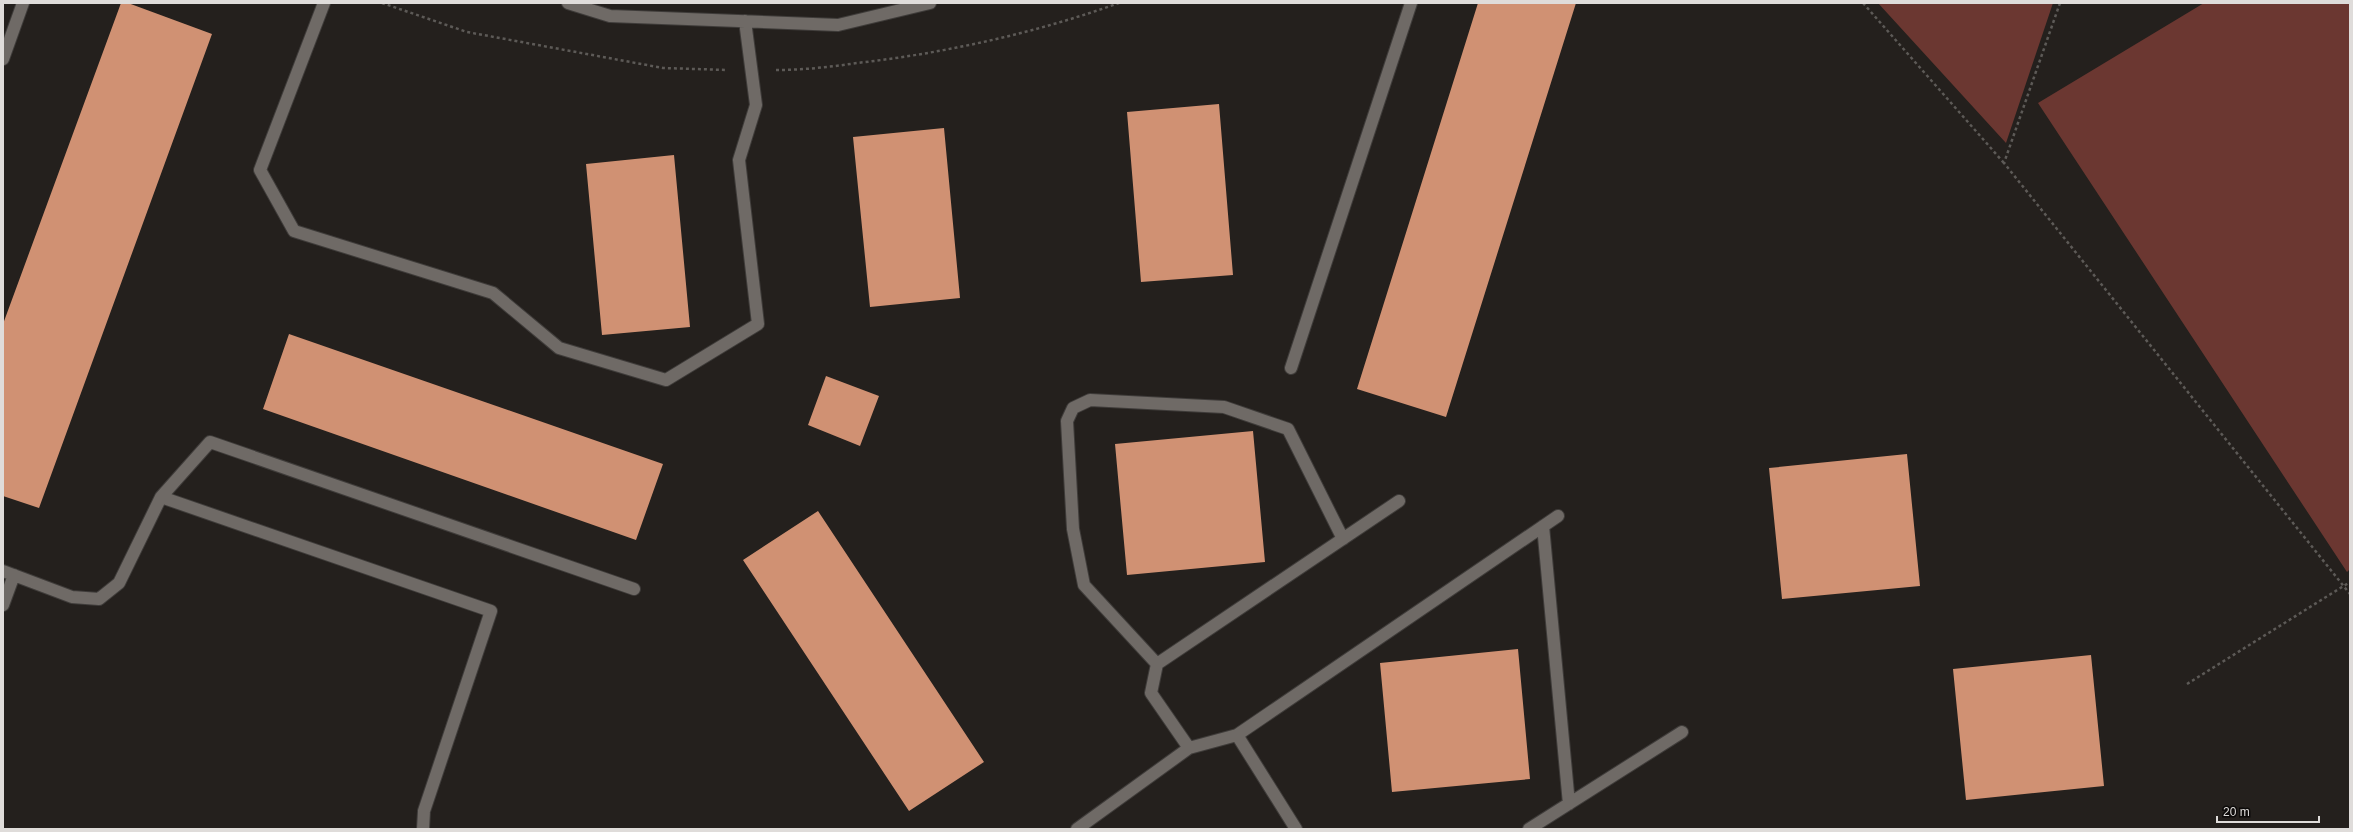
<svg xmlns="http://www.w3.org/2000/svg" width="2353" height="832" viewBox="0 0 2353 832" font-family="Helvetica,sans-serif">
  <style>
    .green { fill: #6b3731 }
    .building { fill: #d09173 }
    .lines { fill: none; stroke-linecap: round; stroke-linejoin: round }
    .minor-casing { stroke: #3f3c3a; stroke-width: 14 }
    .path { stroke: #5d5a57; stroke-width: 2.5; stroke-dasharray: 3 3; stroke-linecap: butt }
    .minor { stroke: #6f6a66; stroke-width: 12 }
  </style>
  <rect width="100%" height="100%" fill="#24201d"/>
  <path class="green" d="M1878,3H2053L2006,143Z
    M2204,3H2350V569L2347,572L2038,103Z"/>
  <path class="building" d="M121,3H128L212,34L39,508L3,496V324Z
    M1478,3H1576L1446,417L1357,389Z
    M1219,104L1233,275L1141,282L1127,112Z
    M944,128L960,298L870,307L853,137Z
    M674,155L690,327L602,335L586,164Z
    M289,334L663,464L636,540L263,409Z
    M826,376L879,396L860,446L808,425Z
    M1253,431L1265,562L1127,575L1115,444Z
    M1907,454L1920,586L1782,599L1769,468Z
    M818,511L984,762L909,811L743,560Z
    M1518,649L1530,779L1392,792L1380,663Z
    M2091,655L2104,786L1966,800L1953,669Z"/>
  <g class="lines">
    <g class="minor-casing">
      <path id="minor" d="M324,3L260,170L294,231L493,293L559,348L666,380L758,324L739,160L756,105L745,21
        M568,3L610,16L838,25L930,3
        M3,59L23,3
        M1291,368L1411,3
        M161,497L491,611L424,811L423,829
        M1543,526L1569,804
        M3,571L72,597L99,599L119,583L161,497L210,442L634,589
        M3,605L14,575
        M1157,664L1084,585L1073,529L1067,421L1073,408L1090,400L1224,407L1288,429L1343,539
        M1237,735L1296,829
        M1189,748L1237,735L1558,516
        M1077,829L1189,748L1151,693L1157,664L1399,501
        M1529,829L1682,732"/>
    </g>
    <path class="path" d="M382,3L467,32L663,68L727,70
      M1863,3L2004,163
      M2060,3L2004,163L2350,594
      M776,70C803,70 830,67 857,63C946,53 1035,33 1119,3
      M2187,684L2350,582"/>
    <use href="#minor" class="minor"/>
  </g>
  <rect width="2353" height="832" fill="none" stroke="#dfdcda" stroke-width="8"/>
  <path d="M2217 816v6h102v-6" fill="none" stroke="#dfdcda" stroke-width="2"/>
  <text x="2223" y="816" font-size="12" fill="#dfdcda" stroke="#0c0a09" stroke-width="3" paint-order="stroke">20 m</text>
</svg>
